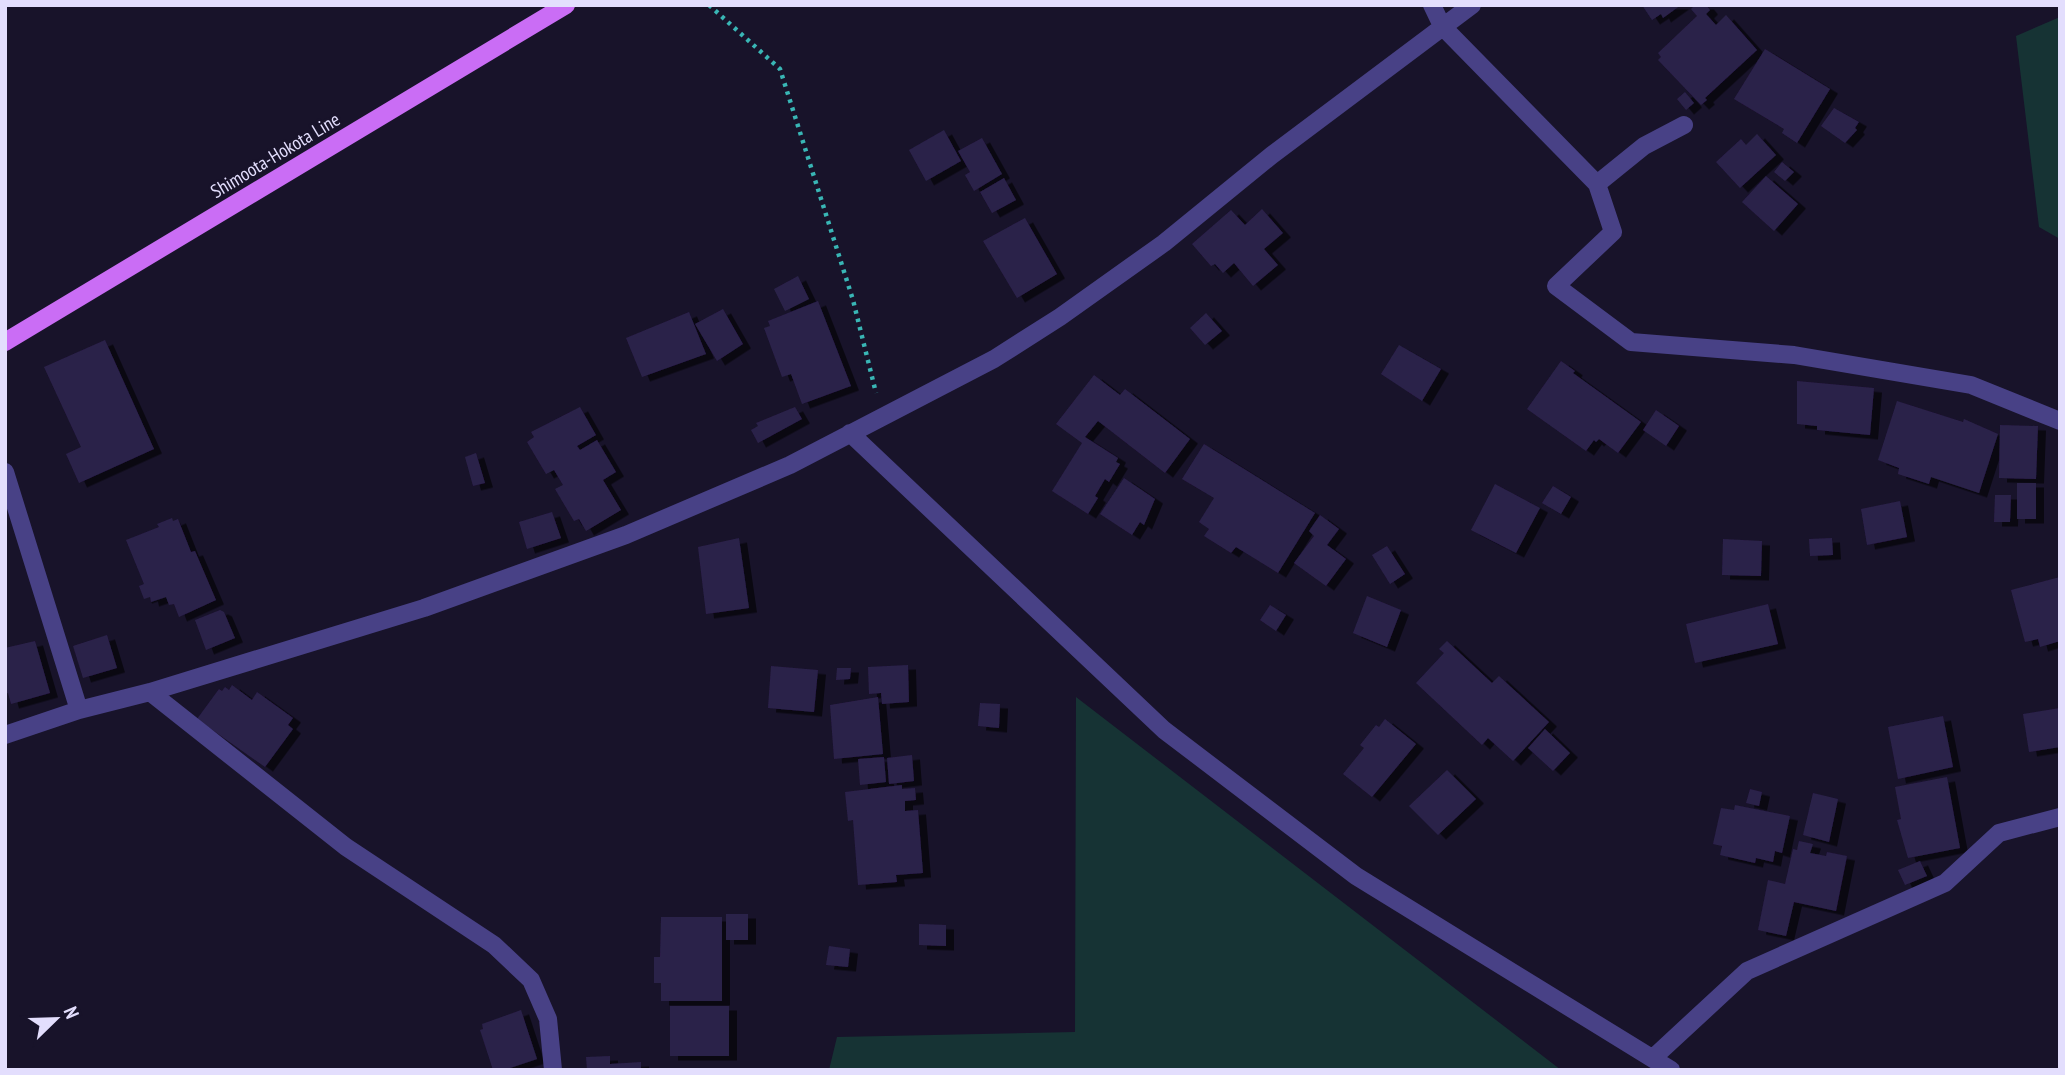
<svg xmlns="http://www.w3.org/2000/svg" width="2065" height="1075" viewBox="0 0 2065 1075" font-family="'PT Sans Narrow',sans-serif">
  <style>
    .green { fill: #163334 }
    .building { fill: #2b204a; filter: url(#shadow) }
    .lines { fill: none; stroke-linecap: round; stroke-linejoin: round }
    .path { stroke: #39b6b5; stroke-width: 4.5; stroke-dasharray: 3.5 5; stroke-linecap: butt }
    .minor { stroke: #484186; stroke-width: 18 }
    .major { stroke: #ca6df5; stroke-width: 18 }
    .labels { text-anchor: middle; stroke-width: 5; stroke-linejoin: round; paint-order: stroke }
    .street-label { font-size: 19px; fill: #e3defd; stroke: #18132a }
  </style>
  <defs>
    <filter id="shadow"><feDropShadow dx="8" dy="4.5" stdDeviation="0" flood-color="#0009"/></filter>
  </defs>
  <rect width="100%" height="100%" fill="#18132a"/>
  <path class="green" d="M2060,17V239L2039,227L2016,36Z
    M1076,697L1561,1070H829L837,1037L1075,1032Z"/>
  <path class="building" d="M1642,5H1681L1663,18L1661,14L1652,20Z
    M1695,5H1706L1710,10L1706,14L1716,25L1726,15L1757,50L1705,98L1707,100L1701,105L1658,60L1661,57L1658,53L1697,16L1691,9Z
    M1765,49L1830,89L1797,143L1782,133L1784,129L1734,99Z
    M1685,92L1694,103L1686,110L1677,99Z
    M1834,108L1859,122L1855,128L1857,130L1845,143L1821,126Z
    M944,130L961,161L926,181L909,150Z
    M1757,134L1776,155L1740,188L1716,162L1741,139L1746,145Z
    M982,138L1002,174L974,191L965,175L970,172L958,151Z
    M1782,162L1794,172L1785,181L1774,172Z
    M1766,176L1798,204L1774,231L1742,202Z
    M1004,178L1016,200L992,213L980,192Z
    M1262,209L1283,233L1264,249L1278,265L1253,286L1234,263L1223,273L1215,264L1211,266L1192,244L1231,210L1245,225Z
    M1025,218L1057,274L1017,298L983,241Z
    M798,276L809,299L785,311L774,289Z
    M818,301L851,386L802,404L791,374L782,377L764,328L770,326L768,321Z
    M723,309L743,344L717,361L695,324Z
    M689,312L706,354L642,377L626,338Z
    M1206,313L1222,331L1205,345L1190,328Z
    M105,340L154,449L79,483L66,454L81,447L44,367Z
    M1399,345L1441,369L1422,401L1381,374Z
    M1561,361L1575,371L1573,373L1641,422L1618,453L1599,439L1596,442L1594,440L1586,451L1527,409Z
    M1094,375L1120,395L1125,389L1190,439L1165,473L1098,421L1085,437L1118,458L1116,462L1120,464L1109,482L1105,479L1095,496L1098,498L1088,514L1052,491L1082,443L1056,424Z
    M1797,381L1874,388L1870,435L1817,430V426L1797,424Z
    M1897,401L1963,422L1964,419L1998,434L1979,493L1931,477L1929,484L1898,474L1899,468L1878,460Z
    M580,407L596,435L577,446L580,450L597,440L616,472L603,480L621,510L586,531L579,519L574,521L555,489L563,485L554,470L546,474L527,442L534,437L531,432Z
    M795,407L802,419L758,443L751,430L758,426L756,423Z
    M1656,410L1679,426L1666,446L1643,430Z
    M2000,425L2038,426L2036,479L1999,478Z
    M1204,444L1315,513L1278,573L1236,547L1231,553L1204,536L1209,529L1199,522L1214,498L1182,479Z
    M476,453L485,483L473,486L465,457Z
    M1124,478L1155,499L1144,525L1140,522L1132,535L1100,514Z
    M2017,483H2036V519H2017Z
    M1495,484L1540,508L1516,553L1471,530Z
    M1553,486L1571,497L1561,514L1542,503Z
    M1995,495H2011L2010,522H1994Z
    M1900,501L1907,537L1867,545L1861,509Z
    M552,512L561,538L527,549L519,522Z
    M1320,515L1339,529L1327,545L1346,559L1326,586L1294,563L1314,536L1309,531Z
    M172,518L173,521L178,519L191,552L195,551L216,600L179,617L174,604L169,605L166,597L151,602L150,597L144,599L139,586L144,584L126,540L159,527L157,524Z
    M739,538L749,608L706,614L698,547Z
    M1832,538L1833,555L1810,556L1809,539Z
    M1723,539L1762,541L1761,576L1722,575Z
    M1387,546L1405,574L1390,584L1372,555Z
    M2060,577V641L2040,647L2038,639L2025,642L2011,590Z
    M1367,596L1401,610L1387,647L1353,633Z
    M1768,604L1778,644L1695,663L1686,624Z
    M1270,605L1286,615L1276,631L1260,620Z
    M220,610L224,612L235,638L206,650L195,620Z
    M107,635L117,668L83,678L73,646Z
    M35,641L50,693L11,704L8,693L5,694V648Z
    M1447,641L1492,683L1499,676L1549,722L1513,761L1488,738L1482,745L1416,683L1444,653L1439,649Z
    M908,665L909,702L882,704L881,693L869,694L868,667Z
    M771,666L818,670L814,712L768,708Z
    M837,668H851L850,679L836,680Z
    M232,685L252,700L257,692L293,718L288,725L293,729L265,767L197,719L219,689L222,691L225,687L229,690Z
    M878,697L883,754L834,759L830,705Z
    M980,703L1000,704L999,728L978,726Z
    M2060,708V747L2029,752L2023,714Z
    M1943,716L1953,767L1898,779L1888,727Z
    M1385,719L1416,744L1372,797L1343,774L1364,748L1360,745L1376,725L1379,727Z
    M1545,729L1570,753L1553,771L1528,748Z
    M912,755L914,781L889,784L887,758Z
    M884,757L886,782L860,785L858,759Z
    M1447,770L1476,799L1438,835L1409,806Z
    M1947,777L1960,848L1908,858L1897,820L1901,819L1895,787Z
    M902,785V789L915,788L916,800L905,801V811L918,810L923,873L896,875L897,882L858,885L853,820L848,821L845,792Z
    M1750,789L1762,792L1759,806L1746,803Z
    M1813,793L1838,799L1829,842L1803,835Z
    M1735,805L1790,816L1782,853L1775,851L1773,862L1756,858L1755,863L1720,855L1722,846L1713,844L1721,808L1734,810Z
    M1799,841L1813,844L1810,853L1826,856L1827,852L1847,856L1836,911L1794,902L1786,936L1758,930L1768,880L1785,884L1793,849L1797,850Z
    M1920,861L1927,876L1905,885L1898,870Z
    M726,914H748V940H726Z
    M661,917H722V1001H661V983H654V957H660Z
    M919,924L946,925V946L919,945Z
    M829,946L850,949L848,967L826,965Z
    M670,1006H729V1056H670Z
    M521,1010L537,1059L504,1070H493L480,1030L483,1029L482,1024Z
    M610,1056V1064L641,1062V1070H587L586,1057Z"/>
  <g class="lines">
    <path class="path" d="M709,5L780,69L853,300L876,393"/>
    <path class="minor" d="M1432,5L1442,26L1597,184L1613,232L1556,286L1631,342L1794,355L1971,385L2060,421
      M1597,184L1644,146L1684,125
      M850,433L1164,730L1356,876L1671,1070
      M5,472L79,710
      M150,692L346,847L494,945L531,980L548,1019L553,1070
      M5,735L79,710L150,692L424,608L626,535L790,465L994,359L1060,317L1164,243L1272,155L1472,5
      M1653,1058L1747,971L1945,883L1999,833L2060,817"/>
    <path class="major" d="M5,342L566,5"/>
  </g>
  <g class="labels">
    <g class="street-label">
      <text transform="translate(275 155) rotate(-31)" y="7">Shimoota-Hokota Line</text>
    </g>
  </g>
  <rect width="2065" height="1075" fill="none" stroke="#e3defd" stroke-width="14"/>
  <g transform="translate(56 1019) rotate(67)" stroke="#18132a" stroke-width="5" paint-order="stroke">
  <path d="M0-5L12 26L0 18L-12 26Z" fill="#e3defd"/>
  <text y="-10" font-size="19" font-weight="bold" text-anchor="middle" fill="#e3defd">N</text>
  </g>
</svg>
